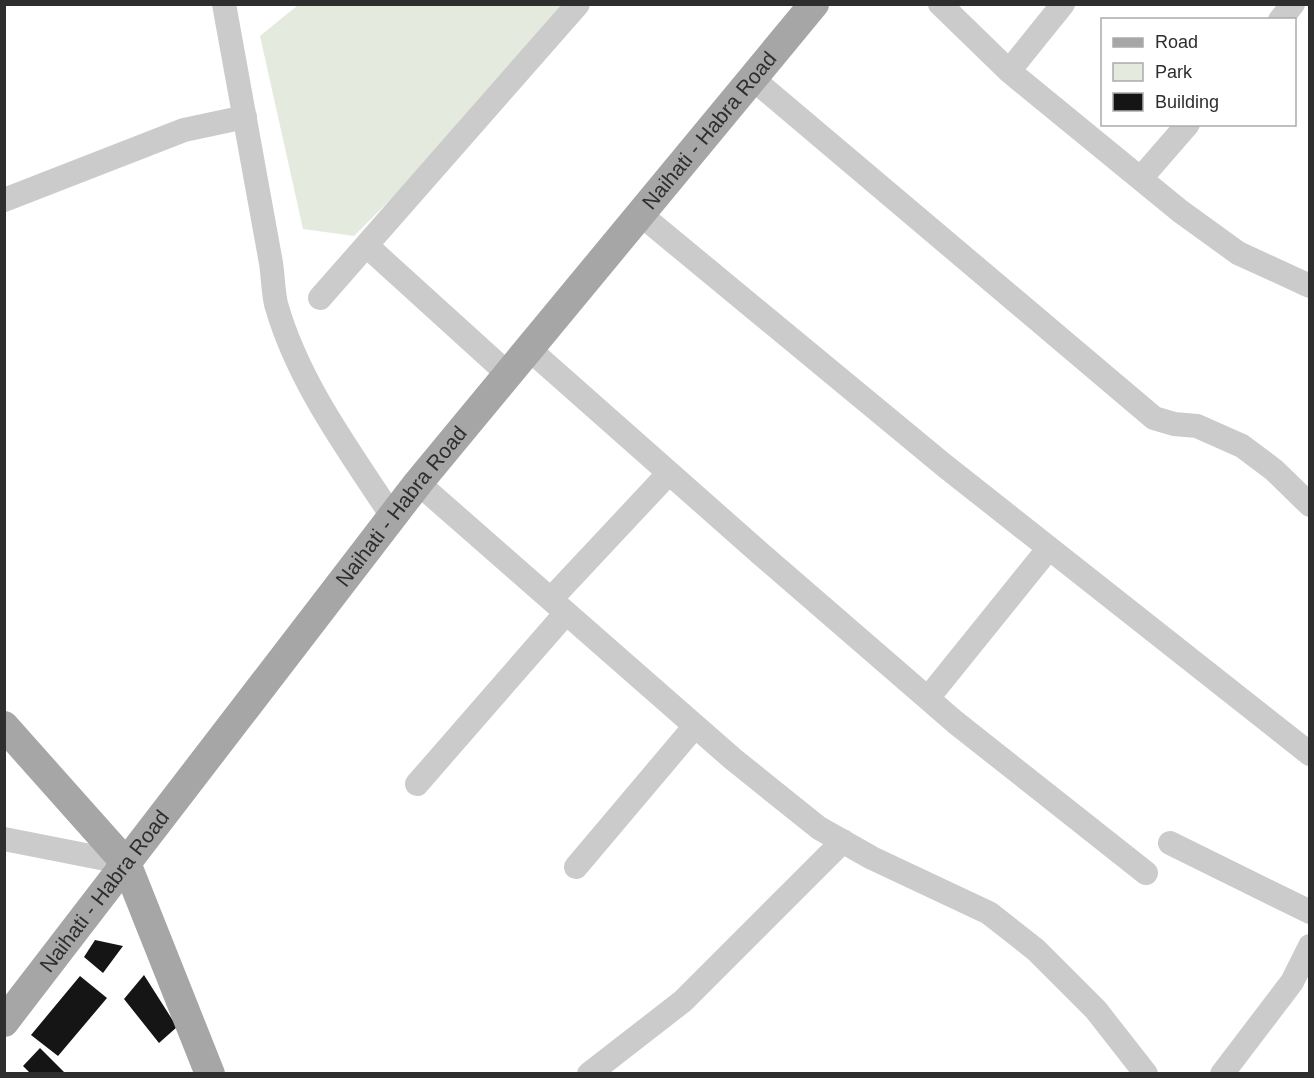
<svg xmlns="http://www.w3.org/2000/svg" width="1314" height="1078" viewBox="0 0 1314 1078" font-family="Helvetica,sans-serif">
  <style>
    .green { fill: #e5eade }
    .building { fill: #151515 }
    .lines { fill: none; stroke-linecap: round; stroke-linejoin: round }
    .minor { stroke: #cbcbcb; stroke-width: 24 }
    .major { stroke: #a6a6a6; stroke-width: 30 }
    .labels { text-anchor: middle; stroke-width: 6; stroke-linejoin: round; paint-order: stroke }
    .street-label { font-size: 21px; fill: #2e2e2e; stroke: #fff }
  </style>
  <rect width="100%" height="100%" fill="#fff"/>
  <path class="green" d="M298,5H565L468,122L354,236L303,229L260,36Z"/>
  <path class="building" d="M95,940L123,946L103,973L84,957Z
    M144,975L177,1027L159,1043L124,999Z
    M80,976L107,998L58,1056L31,1035Z
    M40,1048L66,1074H31L23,1066Z"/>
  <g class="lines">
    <path class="minor" d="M224,4L271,263C273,276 273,291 276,304C298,382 348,449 392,516
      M940,4L1009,71L1180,211L1238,253L1310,286
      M1280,20L1293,4
      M1009,71L1063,4
      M753,79L1154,418L1174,424L1197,426L1242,446L1274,470L1310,505
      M1141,178L1188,124
      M4,200L184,130L245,117
      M640,214L945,466L1310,754
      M367,246L508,374
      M320,298L578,4
      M529,349L762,555L955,722L1146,873
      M418,483L733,759L819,828L872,858L989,913L1036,950L1096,1010L1146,1074
      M551,599L669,473
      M928,698L1049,548
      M417,784L566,613
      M4,839L126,863
      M1170,843L1310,912
      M576,867L695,726
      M589,1074L683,1001L843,841
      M1222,1074L1292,982L1310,946"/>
    <g class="major">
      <path d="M4,726L126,863L210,1074"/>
      <path id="s1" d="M4,1022L418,483L814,4"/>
    </g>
  </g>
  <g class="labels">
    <g class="street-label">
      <text dy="7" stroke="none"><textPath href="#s1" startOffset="1137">Naihati - Habra Road</textPath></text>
      <text dy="7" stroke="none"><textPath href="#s1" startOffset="651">Naihati - Habra Road</textPath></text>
      <text dy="7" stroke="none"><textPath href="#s1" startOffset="165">Naihati - Habra Road</textPath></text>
    </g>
  </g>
  <rect width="1314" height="1078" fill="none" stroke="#2e2e2e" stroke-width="12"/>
  <rect x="1101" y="18" width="195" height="108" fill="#ffffff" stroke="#ababab" stroke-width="1.5"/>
  <rect x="1113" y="38" width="30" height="9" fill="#a6a6a6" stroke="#ababab" stroke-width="1.5"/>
  <text x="1155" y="48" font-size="18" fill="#2e2e2e">Road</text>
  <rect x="1113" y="63" width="30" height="18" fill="#e5eade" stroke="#ababab" stroke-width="1.5"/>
  <text x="1155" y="78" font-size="18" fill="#2e2e2e">Park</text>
  <rect x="1113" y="93" width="30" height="18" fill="#151515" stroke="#ababab" stroke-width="1.5"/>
  <text x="1155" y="108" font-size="18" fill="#2e2e2e">Building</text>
</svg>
